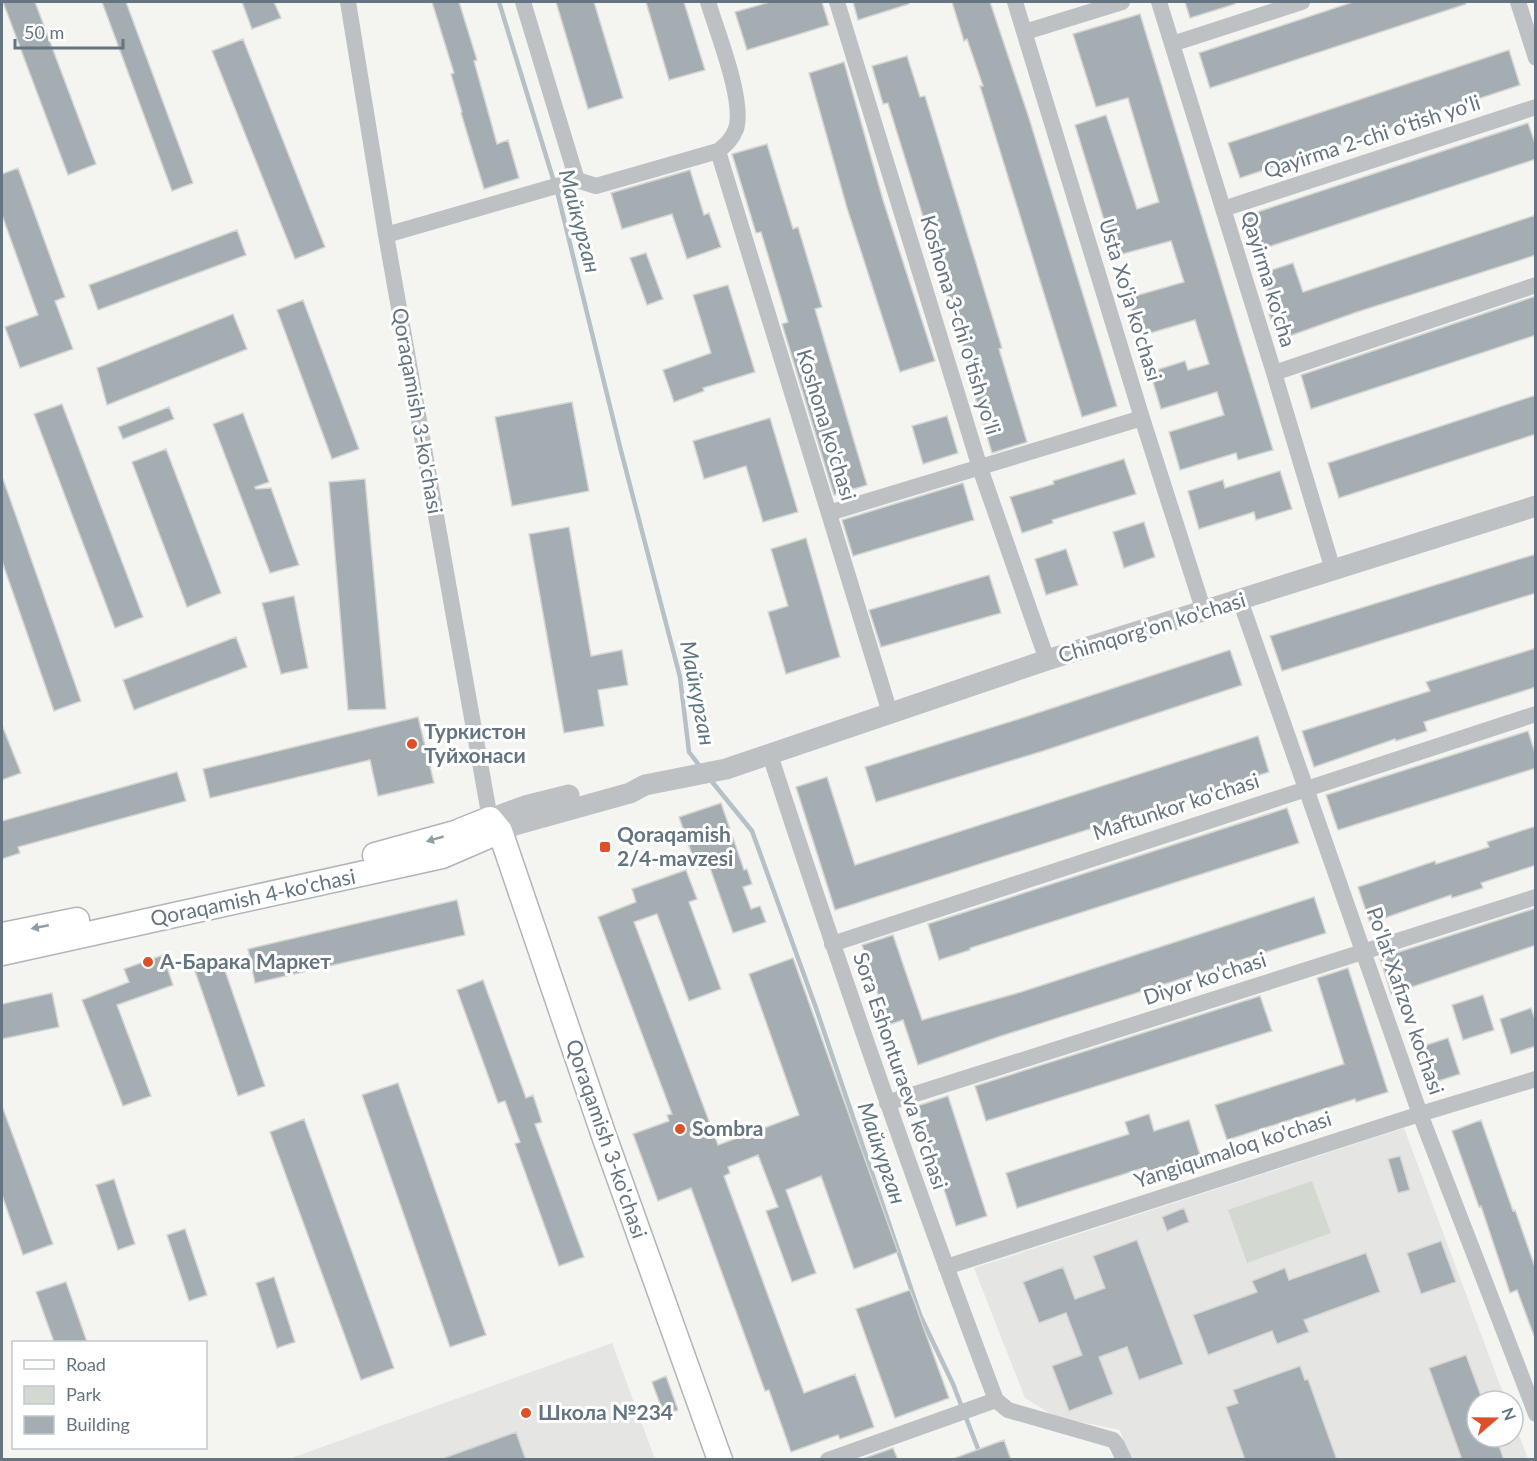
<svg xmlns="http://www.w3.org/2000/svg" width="1537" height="1461" viewBox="0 0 1537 1461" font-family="Lato,sans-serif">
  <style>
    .built { fill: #e5e6e4 }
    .green { fill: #d3d9d0 }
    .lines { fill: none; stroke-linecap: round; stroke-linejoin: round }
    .stream { stroke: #b5c1c6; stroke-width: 4.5 }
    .building { fill: #a4adb1; stroke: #d5d5d3; stroke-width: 1.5 }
    .secondary-casing { stroke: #afb5b9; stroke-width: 27 }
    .minor { stroke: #bdc1c4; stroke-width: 16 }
    .tertiary { stroke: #bdc1c4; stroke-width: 21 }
    .secondary { stroke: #fff; stroke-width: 24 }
    .oneway { fill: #929ea6 }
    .poi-dot { fill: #dd5028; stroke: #fff; stroke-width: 2 }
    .labels { text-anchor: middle; stroke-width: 6; stroke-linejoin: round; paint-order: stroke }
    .street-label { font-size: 21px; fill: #647480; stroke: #fff }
    .poi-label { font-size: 21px; font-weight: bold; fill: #647480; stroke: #fff; text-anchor: start }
    .water-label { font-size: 22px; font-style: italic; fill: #5f767e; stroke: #fff }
  </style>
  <rect width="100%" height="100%" fill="#f4f4f0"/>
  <path class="built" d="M1404,1128L1506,1401H1477V1437H1513V1419L1528,1459H1130L1120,1430L1056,1417L1025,1398L974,1268Z
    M612,1343L655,1459L286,1460Z"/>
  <path class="green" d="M1312,1181L1331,1233L1247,1263L1228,1210Z"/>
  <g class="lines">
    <path class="stream" d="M499,2L558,195L620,447L680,677L689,752L702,769
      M709,778L752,831L816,1008L920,1315L953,1384L980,1454"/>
  </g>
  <path class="building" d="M3,2H35L96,164L68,175Z
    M102,2H126L193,183L172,191Z
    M242,2H274L281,18L252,29Z
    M432,2H459L477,60L474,61L497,144L508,140L519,178L484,189L461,113L462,112L451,74L454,73Z
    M556,2H594L623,98L588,109Z
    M646,2H684L705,70L669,80Z
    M770,2H822L829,25L747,50L735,12Z
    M853,2H909V4L858,20Z
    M952,2H990L1029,118L1117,406L1082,417L980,86H983L967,39L964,41Z
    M1185,2H1235V4L1190,18Z
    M1353,2H1465L1466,4L1210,88L1199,53Z
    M1140,14L1273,450L1238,460L1236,453L1180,470L1169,432L1224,415L1217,392L1161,409L1150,372L1185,361L1188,370L1209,364L1195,320L1140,336L1128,298L1184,282L1171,241L1115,256L1075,125L1106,115L1137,209L1159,202L1128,98L1096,107L1073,34Z
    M243,39L325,247L295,259L212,51Z
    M1509,50L1520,85L1240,178L1228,143Z
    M907,56L920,97L925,96L1002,348L999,349L1027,442L992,453L967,370L970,369L888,103L883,104L872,66Z
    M844,62L883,200L935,361L900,372L847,208L809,73Z
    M1528,123L1536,146V159L1253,252L1242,217Z
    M767,144L793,229L798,227L822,307L815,309L867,485L834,495L782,324L788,322L761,232L756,233L732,154Z
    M18,168L65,297L55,301L73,349L20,368L5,327L38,315L2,215V174Z
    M690,170L704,215L709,213L721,247L687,259L672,214L622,229L611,193Z
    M1536,215V255L1357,312L1278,340L1269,314L1274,312L1262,273L1293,263L1303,292Z
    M237,230L246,255L98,310L89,285Z
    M646,253L663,299L647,305L630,258Z
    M728,285L755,372L703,388L704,391L674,402L663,370L711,353L693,295Z
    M1536,296V335L1311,409L1301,375Z
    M303,300L359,449L332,459L277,310Z
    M233,314L247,349L107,405L97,368Z
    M1536,395V434L1339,498L1328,463Z
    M572,402L589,491L512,506L495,417Z
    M62,404L143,617L115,628L34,414Z
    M169,407L174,419L123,439L118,427Z
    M243,413L269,482L255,487L256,489L271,488L299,565L270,573L213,424Z
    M947,416L958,453L923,464L912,426Z
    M770,418L798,512L763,522L746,466L704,479L693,441Z
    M166,449L221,593L187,607L132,462Z
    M1124,459L1136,494L1052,520L1053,523L1022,533L1010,497L1054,484L1053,481Z
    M1280,471L1292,509L1256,520L1254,512L1199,529L1188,491L1223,480L1225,488Z
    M2,479H3L81,701L54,711L2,561Z
    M365,479L386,709L348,710L329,482Z
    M963,483L974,520L853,556L842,520Z
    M1144,522L1155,557L1124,568L1113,532Z
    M569,527L591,656L622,650L628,685L598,690L604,726L564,733L529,534Z
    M806,538L840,657L786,674L768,612L788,606L771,549Z
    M1066,549L1078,585L1046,595L1035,559Z
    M1536,554V593L1282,671L1270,636Z
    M989,575L1001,613L881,647L869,610Z
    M294,596L308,668L281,674L262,603Z
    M236,637L247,667L134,710L123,680Z
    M1536,648V687L1424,722L1427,731L1396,741L1395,739L1314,767L1302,731L1430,691L1426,682Z
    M1230,650L1242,685L1043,751L876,802L865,767L1022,718Z
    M418,717L434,783L378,796L370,760L210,798L203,769Z
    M2,725L21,773L2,780Z
    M1528,731L1536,756V768L1338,830L1326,795Z
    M1258,736L1269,772L835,910L796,787L827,777L855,865Z
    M177,772L186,801L18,847L20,853L2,859V821Z
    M721,803L744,870L747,869L752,884L743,887L751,909L760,906L766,922L733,933L709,865L697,869L679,817Z
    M1287,808L1299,843L970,948V950L939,960L928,924Z
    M1536,826V865L1481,883L1483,888L1452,898L1451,895L1370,923L1358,887L1435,861L1436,864L1489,847L1487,842Z
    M686,870L697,899L689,902L721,989L689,1001L657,914L634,922L718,1145L799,1115L749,974L793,958L898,1252L854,1269L821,1176L786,1190L816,1273L792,1282L766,1211L778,1207L758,1155L728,1167L730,1173L724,1176L804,1393L855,1374L874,1427L840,1439L838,1435L791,1452L769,1390L765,1391L691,1188L658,1201L633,1134L669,1121L667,1115L672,1114L598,917L636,902L632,889Z
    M1314,897L1326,933L1001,1036L918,1065L903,1020L888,1025L862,945L893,935L922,1020L1021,992Z
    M457,900L465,935L255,983L248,949Z
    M1536,908V945L1391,994L1380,958Z
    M163,955L173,985L117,1005L151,1096L123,1106L82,1000L129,982L124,969Z
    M222,962L265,1086L238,1096L195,971Z
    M1348,968L1388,1092L1356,1102L1355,1099L1227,1140L1215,1105L1344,1064L1317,978Z
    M483,980L526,1098L533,1095L542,1122L535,1124L584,1257L559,1266L515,1144L520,1142L505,1101L498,1103L457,990Z
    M52,993L59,1027L2,1039V1004Z
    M1483,995L1494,1030L1463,1040L1452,1005Z
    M1260,996L1272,1031L986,1121L975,1086Z
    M1531,1008L1536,1022V1046L1511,1054L1500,1019Z
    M1448,1038L1460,1074L1429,1084L1417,1048Z
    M398,1083L486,1335L450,1347L362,1095Z
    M948,1096L987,1216L956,1226L917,1106Z
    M2,1106L53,1244L23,1255L2,1195Z
    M1149,1114L1154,1131L1189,1120L1200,1155L1142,1174L1140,1169L1017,1208L1006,1173L1129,1134L1125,1122Z
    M304,1119L394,1368L361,1380L270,1132Z
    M1481,1120L1513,1211L1515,1210L1536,1270V1336H1534L1517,1290L1510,1293L1481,1206L1479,1207L1452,1131Z
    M1400,1156L1410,1190L1398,1193L1388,1159Z
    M114,1179L135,1244L118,1250L96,1185Z
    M1184,1208L1189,1222L1167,1231L1162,1217Z
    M185,1229L207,1295L189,1301L167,1235Z
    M1137,1240L1183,1364L1139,1380L1127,1347L1099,1357L1113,1394L1069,1411L1052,1366L1082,1355L1066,1313L1039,1323L1023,1282L1063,1267L1075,1299L1105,1288L1093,1256Z
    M1441,1241L1456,1282L1421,1294L1407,1253Z
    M1366,1253L1380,1292L1304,1320L1309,1332L1277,1344L1272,1331L1208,1355L1193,1315L1257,1292L1252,1281L1285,1268L1289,1280Z
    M274,1277L295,1342L277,1348L256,1283Z
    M66,1282L87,1342H54L36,1292Z
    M910,1290L949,1398L895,1418L856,1309Z
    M1466,1355L1483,1401H1477V1437H1496L1504,1460H1462L1429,1368Z
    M1300,1366L1305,1380L1308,1379L1337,1460H1245L1226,1407L1238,1403L1233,1390Z
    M666,1376L678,1410L664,1415L652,1382Z
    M516,1432L526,1460H445L444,1458Z
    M1004,1440L1011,1460H955V1458Z
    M893,1448L898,1460H862V1459Z"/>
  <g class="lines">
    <g class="secondary-casing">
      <path id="secondary" d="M490,819L500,831L604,1136L720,1460
        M375,855L455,833L490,819
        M2,935L77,920
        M2,953L442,856L500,831"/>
    </g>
    <path class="minor" d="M348,2L386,235L490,819
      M523,2L577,180
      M837,2L980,468L1047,660
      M1015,2L1142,418L1204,612
      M1159,2L1274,373L1333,570
      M1518,2L1536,58
      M1025,32L1122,2
      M1172,44L1302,2
      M718,151L890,713
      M1223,209L1536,107
      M386,235L577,180L596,186L718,151C727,144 732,139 736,129C745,101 717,32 708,2
      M1274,373L1536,285
      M829,513L1142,418
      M1240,600L1420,1114L1536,1414
      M770,755C841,972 915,1187 996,1400L1008,1410L1113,1440L1117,1445L1124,1460
      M832,944L1536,714
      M887,1103L1536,897
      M946,1267L1420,1114L1536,1079
      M828,1460L996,1400"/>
    <path class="tertiary" d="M490,819L525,806L569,795
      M500,831L515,825L630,793L645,785L726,769L1047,660L1536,506"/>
    <use href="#secondary" class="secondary"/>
  </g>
  <defs><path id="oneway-solid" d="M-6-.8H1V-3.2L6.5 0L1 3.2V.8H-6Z" transform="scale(1.5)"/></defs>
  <g class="oneway">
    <use href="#oneway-solid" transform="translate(435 839) rotate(164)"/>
    <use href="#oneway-solid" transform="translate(40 927) rotate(169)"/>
  </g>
  <g class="poi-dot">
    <circle cx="412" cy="744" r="6"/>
    <rect x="599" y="841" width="12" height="12" rx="3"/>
    <circle cx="148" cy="962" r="6"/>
    <circle cx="680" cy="1129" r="6"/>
    <circle cx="526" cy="1413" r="6"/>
  </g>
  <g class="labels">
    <g class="street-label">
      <text transform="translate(1372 137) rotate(-18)" y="7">Qayirma 2-chi o'tish yo'li</text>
      <text transform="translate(1268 279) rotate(73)" y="7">Qayirma ko'cha</text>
      <text transform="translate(1130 300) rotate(73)" y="7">Usta Xo'ja ko'chasi</text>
      <text transform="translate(960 325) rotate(73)" y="7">Koshona 3-chi o'tish yo'li</text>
      <text transform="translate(417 411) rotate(80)" y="7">Qoraqamish 3-ko'chasi</text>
      <text transform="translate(826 425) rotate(73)" y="7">Koshona ko'chasi</text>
      <text transform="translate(1152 628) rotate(-17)" y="7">Chimqorg'on ko'chasi</text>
      <text transform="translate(1176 807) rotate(-18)" y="7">Maftunkor ko'chasi</text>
      <text transform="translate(253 898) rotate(-12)" y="7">Qoraqamish 4-ko'chasi</text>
      <text transform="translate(1205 979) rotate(-18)" y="7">Diyor ko'chasi</text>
      <text transform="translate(1405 1001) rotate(71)" y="7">Po'lat Xafizov kochasi</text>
      <text transform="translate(900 1071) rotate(71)" y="7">Sora Eshonturaeva ko'chasi</text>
      <text transform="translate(606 1139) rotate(71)" y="7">Qoraqamish 3-ko'chasi</text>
      <text transform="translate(1233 1150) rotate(-18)" y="7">Yangiqumaloq ko'chasi</text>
    </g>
    <g class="poi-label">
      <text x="424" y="739">Туркистон<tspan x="424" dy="24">Туйхонаси</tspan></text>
      <text x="617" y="842">Qoraqamish<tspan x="617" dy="24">2/4-mavzesi</tspan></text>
      <text x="160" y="969">А-Барака Маркет</text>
      <text x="692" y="1136">Sombra</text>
      <text x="538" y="1420">Школа №234</text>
    </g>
    <g class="water-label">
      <text transform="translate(580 221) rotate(75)" y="8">Майкурган</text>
      <text transform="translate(698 693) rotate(79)" y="8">Майкурган</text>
      <text transform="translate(882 1153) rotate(71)" y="8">Майкурган</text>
    </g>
  </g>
  <rect width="1537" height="1461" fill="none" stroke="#647480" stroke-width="6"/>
  <rect x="12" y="1341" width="195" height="108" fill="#ffffff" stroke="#c1c7cc" stroke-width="1.5"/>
  <rect x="24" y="1360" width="30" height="9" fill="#ffffff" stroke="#c1c7cc" stroke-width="1.5"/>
  <text x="66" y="1371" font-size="18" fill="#647480">Road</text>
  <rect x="24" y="1386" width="30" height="18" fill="#d3d9d0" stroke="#c1c7cc" stroke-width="1.5"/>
  <text x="66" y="1401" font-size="18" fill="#647480">Park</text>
  <rect x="24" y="1416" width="30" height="18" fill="#a4adb1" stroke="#c1c7cc" stroke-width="1.5"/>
  <text x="66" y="1431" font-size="18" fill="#647480">Building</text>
  <g transform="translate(1495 1419) rotate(70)"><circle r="28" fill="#ffffff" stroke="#c1c7cc" stroke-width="1.5"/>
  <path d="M0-4.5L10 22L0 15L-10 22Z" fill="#dd5028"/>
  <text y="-9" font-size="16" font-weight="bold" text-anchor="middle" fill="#647480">N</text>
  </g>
  <path d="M15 39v9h108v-9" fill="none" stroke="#647480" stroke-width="3"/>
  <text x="24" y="39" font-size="18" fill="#647480" stroke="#ffffff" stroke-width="4.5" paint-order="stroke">50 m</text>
</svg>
